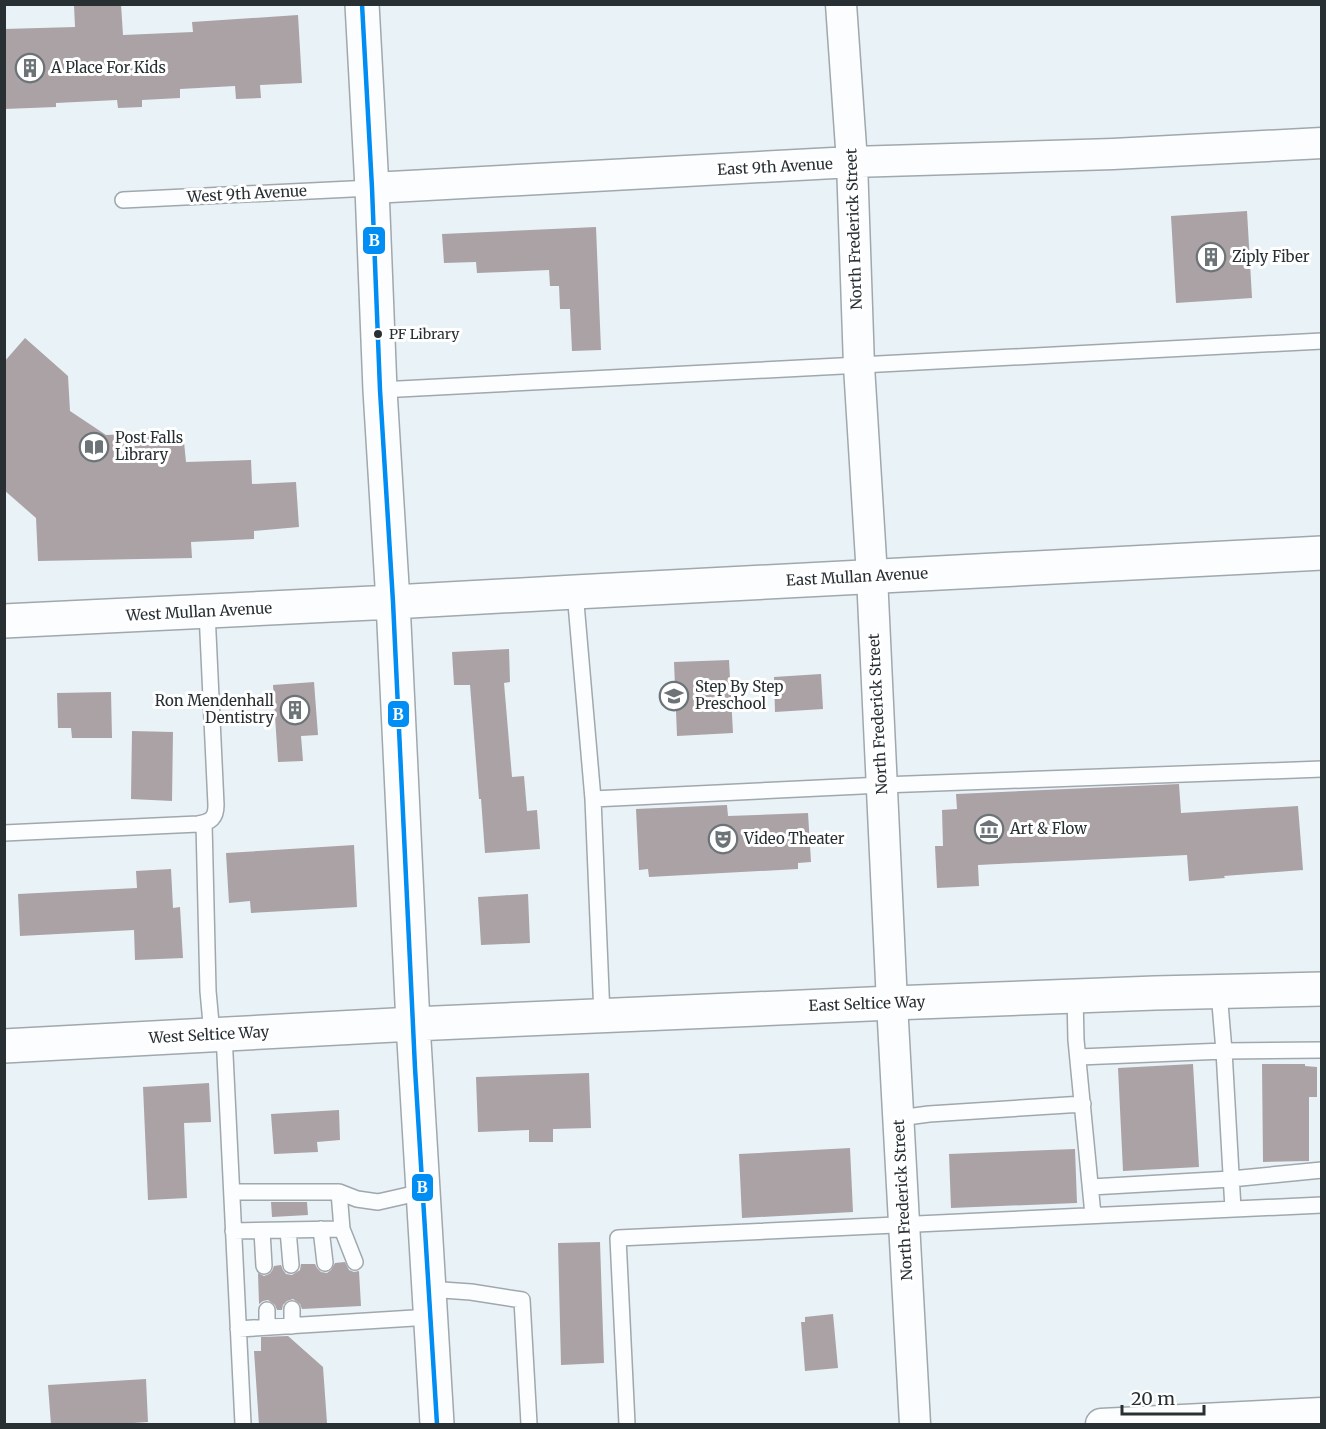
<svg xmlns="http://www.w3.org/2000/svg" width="1326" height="1429" viewBox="0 0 1326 1429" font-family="Merriweather,serif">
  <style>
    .building { fill: #aba2a6 }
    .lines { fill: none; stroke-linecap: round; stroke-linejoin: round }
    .lane-casing { stroke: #a0a8ad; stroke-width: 18 }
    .street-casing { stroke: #a0a8ad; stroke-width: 33 }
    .secondary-casing { stroke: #a0a8ad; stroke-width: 36 }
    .primary-casing { stroke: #a0a8ad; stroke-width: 36 }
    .lane { stroke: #fcfdfe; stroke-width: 15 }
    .street { stroke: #fcfdfe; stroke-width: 30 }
    .secondary { stroke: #fcfdfe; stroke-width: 33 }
    .primary { stroke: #fcfdfe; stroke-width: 33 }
    .bus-1-casing { stroke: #fff; stroke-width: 9 }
    .bus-1 { stroke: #008ef5; stroke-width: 4.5 }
    .bus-dot { fill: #283034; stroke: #fff; stroke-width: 2 }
    .labels { text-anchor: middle; stroke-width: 6; stroke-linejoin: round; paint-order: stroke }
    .bus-label { font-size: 14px; fill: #283034; stroke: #fff; text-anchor: start }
    .poi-label { font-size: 15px; fill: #283034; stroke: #fff; text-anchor: start }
    .street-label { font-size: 15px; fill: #283034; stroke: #fff }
    .line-badge { stroke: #fff; stroke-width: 2 }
    .badge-label { font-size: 16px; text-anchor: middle; font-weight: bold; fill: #fff }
  </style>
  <rect width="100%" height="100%" fill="#e9f2f7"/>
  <path class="building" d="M89,4H121L123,35L193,32L192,22L298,15L302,83L260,85L261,98L236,99L235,86L180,89V98L142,100V107L118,108L117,100L56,103V107L4,109V29L75,27L74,5Z
    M1247,211L1252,298L1176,303L1171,216Z
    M596,227L601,350L572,351L570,309H560L559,286H550L549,270L477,273L476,262L444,263L442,234Z
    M25,338L68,376L70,411L106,435L183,432L186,462L251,460L252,484L296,482L299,527L254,531V539L191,542L192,558L38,561L36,518L4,490V362Z
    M509,649L510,682L504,683L512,777L524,776L527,811L537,810L540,849L485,853L481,799H479L470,685H454L452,652Z
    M729,660L733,733L677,736L674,662Z
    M821,674L823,709L775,712L774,677Z
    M314,682L318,735L301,736L303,761L278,762L273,685Z
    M111,692L112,738H72L71,728H58L57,693Z
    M132,731L173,732L172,801L131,799Z
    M1179,784L1181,813L1298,806L1303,870L1224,876L1225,878L1189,881L1187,855L978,865L979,886L937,888L935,846H943L942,810L957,809L956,794Z
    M727,805L728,816L808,813L811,862L798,863V869L649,877L648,869L639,870L636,809Z
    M354,845L357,907L251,913L250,901L229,903L226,853Z
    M171,869L173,908L180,907L183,958L135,960L134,930L20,936L18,894L137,888L136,871Z
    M528,894L530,943L481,945L478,897Z
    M1193,1064L1199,1167L1123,1171L1118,1068Z
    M1262,1064H1305V1066L1317,1067V1097H1309V1161L1263,1162Z
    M589,1073L591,1128L553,1129V1142H529V1130L478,1132L476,1077Z
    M209,1083L211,1122L184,1123L187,1198L148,1200L143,1087Z
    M339,1110L340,1140L317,1142L318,1152L274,1154L271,1114Z
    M850,1148L853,1212L742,1218L739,1154Z
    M1075,1149L1077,1203L951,1208L949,1154Z
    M271,1202H307L308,1215L272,1217Z
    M600,1242L604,1363L561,1365L558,1243Z
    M345,1262L349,1270L354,1272L359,1271L361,1306L302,1309L300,1304L293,1299L287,1301L283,1305L282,1310H277L275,1305L268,1300L263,1301L259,1304L258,1273L264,1276L269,1274L272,1271L274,1266L281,1265L283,1270L286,1274L292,1275L300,1270L301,1264H315L317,1268L321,1272L327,1273L331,1270L335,1263Z
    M833,1314L838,1368L805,1371L801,1322H805V1317Z
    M288,1336L323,1367L327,1423L259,1425L254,1351H261V1337Z
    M146,1379L148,1422L105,1425H51L48,1385Z"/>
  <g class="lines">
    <g class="lane-casing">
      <path id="lane" d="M123,200L372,188
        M380,390L1322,341
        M575,592L593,799L602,1016
        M593,799L882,785L1322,769
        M204,823L208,991L212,1034
        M4,833L198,824C211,822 216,818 216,805L207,612
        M1219,992L1224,1051L1233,1209
        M1075,996L1076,1040L1093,1215
        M224,1034L243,1424
        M1079,1057L1224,1051L1322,1050
        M899,1118L929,1114L1083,1104
        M1091,1187L1231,1179L1322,1170
        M232,1192H339L357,1199L378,1202L422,1192
        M321,1229L325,1263
        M342,1229L355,1262
        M288,1230L291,1265
        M233,1231L342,1229L339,1192
        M262,1231L264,1266
        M428,1289L471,1292L522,1300L529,1424
        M292,1309V1326
        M267,1327V1310
        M238,1329L430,1317
        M627,1424L618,1238L1322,1205"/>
    </g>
    <g class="street-casing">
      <path id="street" d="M841,4L852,162L859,366L872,576L892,1003L915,1424
        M372,188L852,162L1113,154L1322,143
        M1101,1424L1322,1413"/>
    </g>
    <g class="secondary-casing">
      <path id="secondary" d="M362,4L372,188L380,390L393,602L413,1024
        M4,621L393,602L575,592L1322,553"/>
    </g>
    <g class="primary-casing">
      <path id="primary" d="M413,1024L437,1424
        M4,1046L413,1024L892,1003L1155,993L1322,989"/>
    </g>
    <use href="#lane" class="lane"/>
    <use href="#street" class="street"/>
    <use href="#secondary" class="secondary"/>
    <use href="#primary" class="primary"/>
    <g class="bus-1-casing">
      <path id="bus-1" d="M362,4L372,188L380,390L393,602L415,1068L437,1424"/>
    </g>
    <use href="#bus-1" class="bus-1"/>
  </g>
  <defs>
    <g id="building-ring" transform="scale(1.5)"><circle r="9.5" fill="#fff" stroke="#6c7478" stroke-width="1.5"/><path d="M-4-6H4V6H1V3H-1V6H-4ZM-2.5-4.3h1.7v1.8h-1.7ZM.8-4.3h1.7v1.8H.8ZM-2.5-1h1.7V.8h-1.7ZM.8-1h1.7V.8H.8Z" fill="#6c7478"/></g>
    <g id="library-ring" transform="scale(1.5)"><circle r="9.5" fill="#fff" stroke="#6c7478" stroke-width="1.5"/><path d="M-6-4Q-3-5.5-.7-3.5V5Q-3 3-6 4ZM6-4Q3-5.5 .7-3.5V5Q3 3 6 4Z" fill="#6c7478"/></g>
    <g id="school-ring" transform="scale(1.5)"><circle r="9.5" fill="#fff" stroke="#6c7478" stroke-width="1.5"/><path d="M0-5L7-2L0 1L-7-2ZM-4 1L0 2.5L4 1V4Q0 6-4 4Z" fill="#6c7478"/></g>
    <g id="museum-ring" transform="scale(1.5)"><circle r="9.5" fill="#fff" stroke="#6c7478" stroke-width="1.5"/><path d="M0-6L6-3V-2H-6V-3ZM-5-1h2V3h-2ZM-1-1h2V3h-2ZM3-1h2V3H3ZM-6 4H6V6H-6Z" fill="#6c7478"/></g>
    <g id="theatre-ring" transform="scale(1.5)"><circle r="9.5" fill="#fff" stroke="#6c7478" stroke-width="1.5"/><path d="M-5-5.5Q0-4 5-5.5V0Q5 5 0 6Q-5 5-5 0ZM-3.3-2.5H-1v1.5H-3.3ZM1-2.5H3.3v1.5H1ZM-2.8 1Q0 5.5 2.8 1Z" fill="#6c7478"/></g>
  </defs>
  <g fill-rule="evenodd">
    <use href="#building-ring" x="30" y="68"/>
    <use href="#building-ring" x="1211" y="257"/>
    <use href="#library-ring" x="94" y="447"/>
    <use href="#school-ring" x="674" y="696"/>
    <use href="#building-ring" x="295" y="710"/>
    <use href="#museum-ring" x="989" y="829"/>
    <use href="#theatre-ring" x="723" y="839"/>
  </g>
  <circle class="bus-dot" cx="378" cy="334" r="5"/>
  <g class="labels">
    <g class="bus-label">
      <text x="389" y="339">PF Library</text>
    </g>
    <g class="poi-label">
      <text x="51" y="73">A Place For Kids</text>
      <text x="1232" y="262">Ziply Fiber</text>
      <text x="115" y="443">Post Falls<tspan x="115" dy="17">Library</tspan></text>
      <text x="695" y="692">Step By Step<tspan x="695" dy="17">Preschool</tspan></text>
      <text x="274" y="706" text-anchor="end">Ron Mendenhall<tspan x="274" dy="17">Dentistry</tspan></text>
      <text x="1010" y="834">Art &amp; Flow</text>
      <text x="744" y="844">Video Theater</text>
    </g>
    <g class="street-label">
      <text transform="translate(775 167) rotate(-3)" y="5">East 9th Avenue</text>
      <text transform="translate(247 194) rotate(-3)" y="5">West 9th Avenue</text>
      <text transform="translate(854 229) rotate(-92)" y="5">North Frederick Street</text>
      <text transform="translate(857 577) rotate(-3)" y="5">East Mullan Avenue</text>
      <text transform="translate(199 612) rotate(-3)" y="5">West Mullan Avenue</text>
      <text transform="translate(878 714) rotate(-93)" y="5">North Frederick Street</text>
      <text transform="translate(867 1004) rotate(-2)" y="5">East Seltice Way</text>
      <text transform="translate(209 1035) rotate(-3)" y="5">West Seltice Way</text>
      <text transform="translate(903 1200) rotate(-93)" y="5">North Frederick Street</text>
    </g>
  </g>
  <g class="line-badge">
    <rect x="362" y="226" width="24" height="29" rx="6" fill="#008ef5"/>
    <rect x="387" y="700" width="23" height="28" rx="6" fill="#008ef5"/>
    <rect x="411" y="1173" width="23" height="29" rx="6" fill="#008ef5"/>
  </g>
  <g class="badge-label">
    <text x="374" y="246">B</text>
    <text x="398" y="720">B</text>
    <text x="422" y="1193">B</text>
  </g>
  <rect width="1326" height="1429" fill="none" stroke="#283034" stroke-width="12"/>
  <path d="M1122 1405v9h82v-9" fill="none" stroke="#283034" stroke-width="3"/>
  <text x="1131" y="1405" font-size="18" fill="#283034" stroke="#ffffff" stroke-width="4.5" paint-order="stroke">20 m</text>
</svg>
